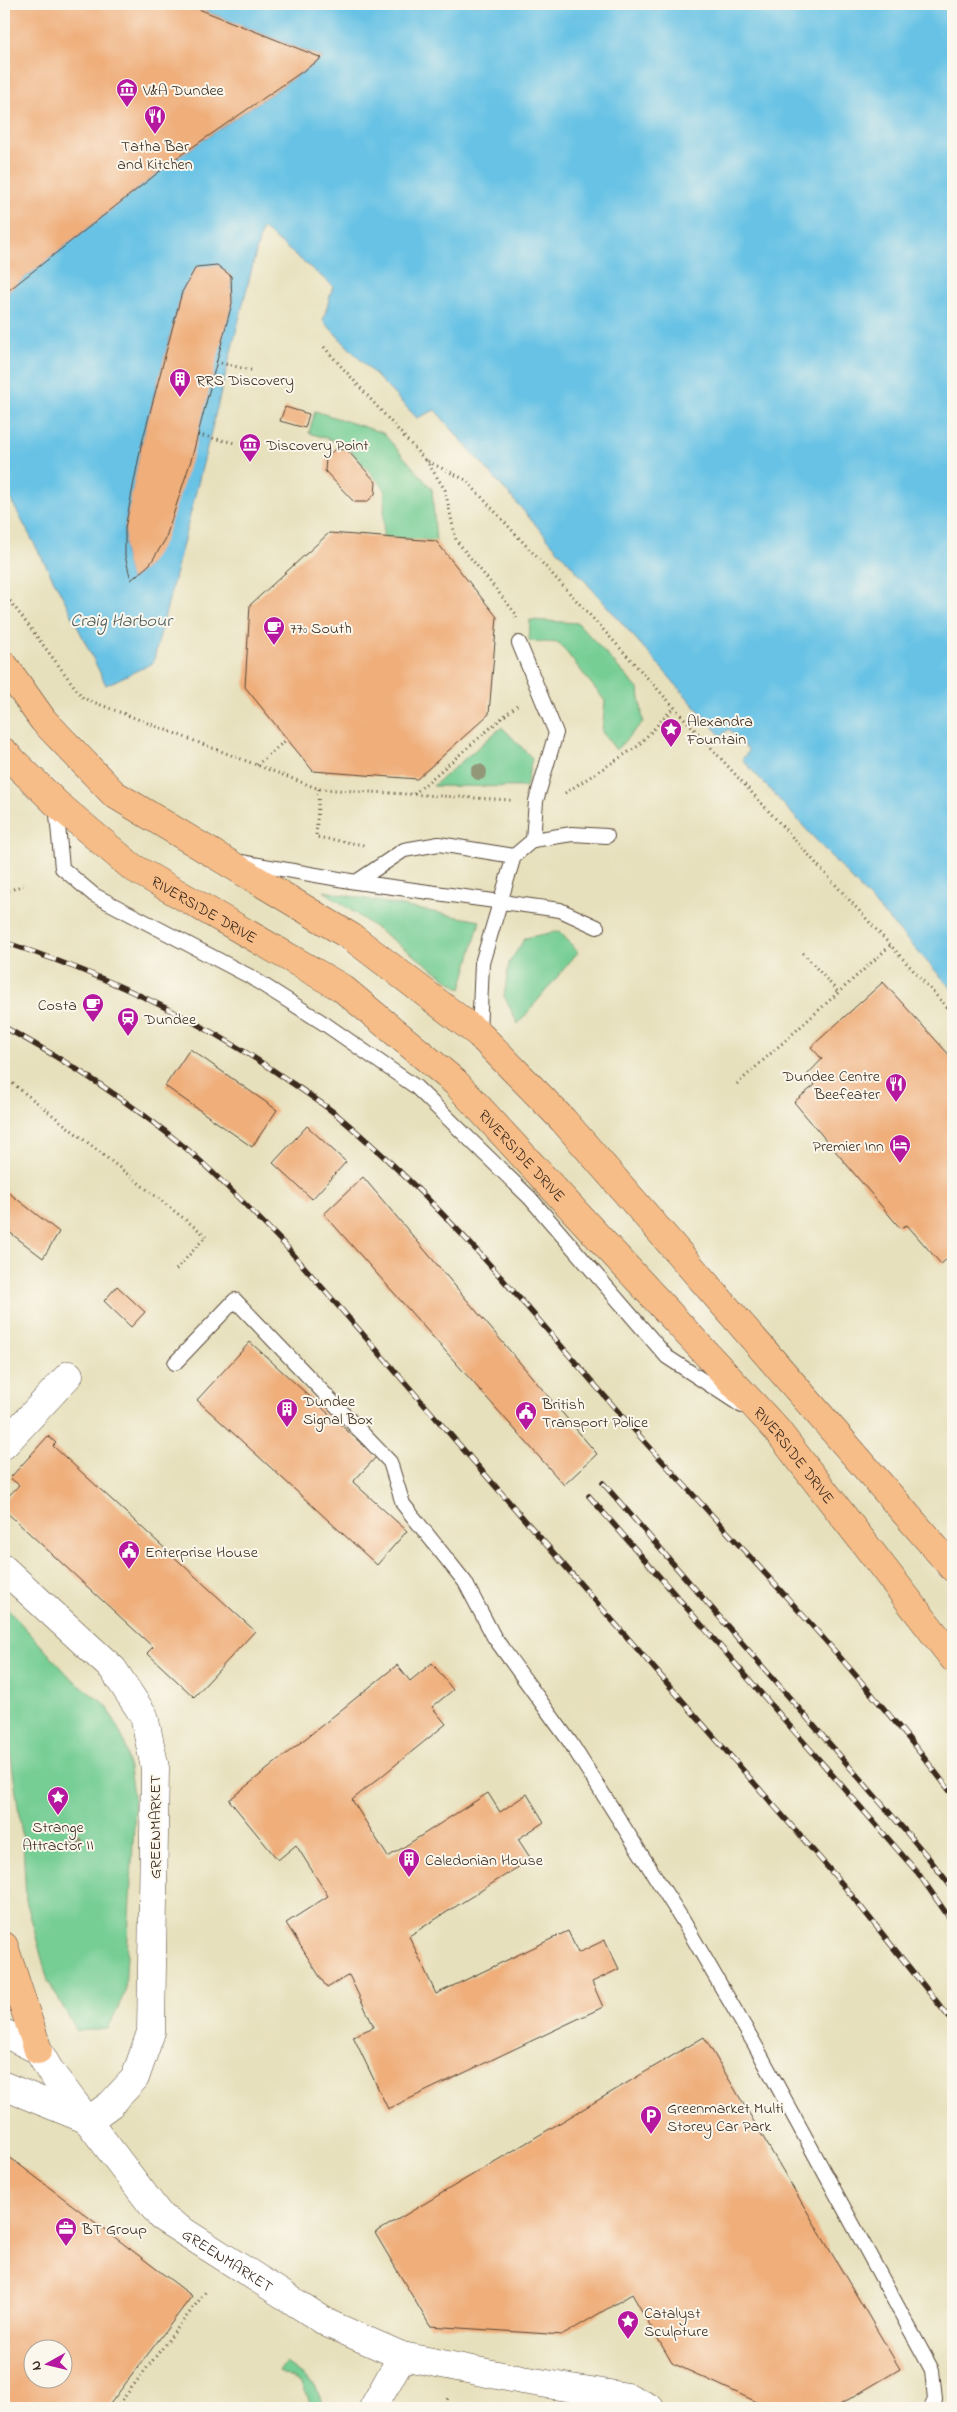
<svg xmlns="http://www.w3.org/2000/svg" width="957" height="2412" viewBox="0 0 957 2412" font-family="'Indie Flower',sans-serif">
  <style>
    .green { fill: #76ce94; stroke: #587c59 }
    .water { fill: #68c2e5; stroke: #527682; fill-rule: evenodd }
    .building { fill: #efae7a; fill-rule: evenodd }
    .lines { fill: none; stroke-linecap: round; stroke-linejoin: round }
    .service-casing { stroke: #554536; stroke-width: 16 }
    .minor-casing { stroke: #554536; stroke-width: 29 }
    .primary-casing { stroke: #554536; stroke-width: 29 }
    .path { stroke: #554536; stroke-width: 3; stroke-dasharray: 1 4; stroke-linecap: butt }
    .service { stroke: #fff; stroke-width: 14 }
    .minor { stroke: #fff; stroke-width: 28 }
    .primary { stroke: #f7bd88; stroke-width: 28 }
    .rail-casing { stroke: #3b2a1e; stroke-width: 5.5 }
    .rail { stroke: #fbf7ec; stroke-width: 4; stroke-dasharray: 11; stroke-linecap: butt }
    .tree { fill: #929778 }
    .labels { text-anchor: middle; stroke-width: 4; stroke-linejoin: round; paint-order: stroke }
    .poi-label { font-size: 16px; fill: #3b2a1e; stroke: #fbf7ec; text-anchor: start }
    .street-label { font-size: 16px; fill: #3b2a1e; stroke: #fbf7ec }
    .water-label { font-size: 18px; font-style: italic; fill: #48585a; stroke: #fbf7ec }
  </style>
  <rect width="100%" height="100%" fill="#fbf7ec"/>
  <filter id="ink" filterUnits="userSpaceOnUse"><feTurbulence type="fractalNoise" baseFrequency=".02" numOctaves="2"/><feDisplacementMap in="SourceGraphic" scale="10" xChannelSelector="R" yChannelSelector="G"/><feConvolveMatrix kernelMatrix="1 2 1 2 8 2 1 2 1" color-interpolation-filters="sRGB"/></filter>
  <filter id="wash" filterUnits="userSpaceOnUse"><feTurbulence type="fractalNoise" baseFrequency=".0096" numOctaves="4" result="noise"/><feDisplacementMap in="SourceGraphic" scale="20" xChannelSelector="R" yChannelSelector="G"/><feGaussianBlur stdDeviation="1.12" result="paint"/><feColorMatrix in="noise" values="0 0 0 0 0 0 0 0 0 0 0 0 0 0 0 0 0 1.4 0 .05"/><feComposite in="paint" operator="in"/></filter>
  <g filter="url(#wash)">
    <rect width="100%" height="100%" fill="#e7e0bc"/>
    <path class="green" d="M315,411L383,433L432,489L436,541L383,537L385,489L345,444L309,433Z
      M530,620L578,623L639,690L643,722L616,750L602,732L605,701L559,643L529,641Z
      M502,727L532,758L526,787L433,786Z
      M324,891L480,921L461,989Z
      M559,931L578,952L518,1024L504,996L509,963L525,938Z
      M4,1605L69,1676L107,1706L125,1743L135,1807L125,1992L108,2029L77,2031L48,1981L26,1900L23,1842L4,1708Z
      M285,2363L315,2385L324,2408H312L302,2383L279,2372Z"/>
    <path class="water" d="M188,4H953V990L742,759L749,751L729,729L721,736L435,410L417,418L323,321L333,286L262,228L153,663L106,685L66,603L4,487V302L8,291L14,286L178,157L323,58ZM217,265L231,276L232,303L150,564L131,580L125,556V528L141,446L182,292Z"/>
    <g id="blocks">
      <path class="building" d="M4,4H186L322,58L178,157L4,294Z
        M217,265L231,276L232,303L192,457L165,540L150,564L131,580L125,556V528L141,446L182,292L196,267Z
        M285,407L309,414L305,428L280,421Z
        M335,449L347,450L376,482L375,494L367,502H354L325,471L326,458Z
        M329,533L436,541L497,617L489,714L417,779L313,771L245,687L250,605Z
        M883,982L953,1059V1254L941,1264L907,1225L900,1228L794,1102L815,1085L807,1075L822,1059L811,1047Z
        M190,1049L277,1110L252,1147L165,1086Z
        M307,1126L346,1162L312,1199L273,1163Z
        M363,1177L597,1454L564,1485L324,1214Z
        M4,1189L59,1232L43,1258L4,1228Z
        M117,1286L145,1312L131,1327L104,1301Z
        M250,1342L376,1457L353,1482L407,1531L377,1565L197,1400Z
        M48,1436L56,1443L53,1446L255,1631L194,1697L147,1653L153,1647L4,1510V1501L19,1485L10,1478Z
        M432,1663L453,1690L432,1707L446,1724L352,1800L388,1857L488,1793L500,1812L527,1794L544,1822L518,1839L531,1859L409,1936L436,1994L568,1931L578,1953L605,1940L619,1969L592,1982L603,2007L388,2109L353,2036L374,2027L349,1975L327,1988L286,1923L328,1896L296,1845L278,1860L229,1800L397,1665L410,1681Z
        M704,2037L900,2369L834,2408H770L672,2363L632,2294L563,2335L430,2326L375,2233Z
        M4,2153L192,2296L107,2408H4ZM32,2350H62V2380H32Z"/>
    </g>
  </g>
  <g filter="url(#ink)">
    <use href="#blocks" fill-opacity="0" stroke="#554536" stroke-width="1"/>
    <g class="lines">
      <g class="service-casing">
        <path id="service" d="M519,643L556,733L536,801L533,840
          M56,804L62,868L94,895L249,976L325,1024L416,1087L530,1198L667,1357L742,1406
          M241,862L356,882L560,910L597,927
          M356,882L404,850L439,844L514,856
          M479,1034L482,963L514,856L533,840L572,834L607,836
          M175,1363L235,1300L390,1462L403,1504L465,1582L494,1637L570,1742L682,1919L754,2043L932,2370L935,2400L931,2408"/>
      </g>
      <g class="minor-casing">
        <g id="minor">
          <path d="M4,1445L69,1375"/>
          <path d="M4,1569L113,1669L144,1716L155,1768L151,2032L135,2078L111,2104L89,2120"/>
          <path id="s1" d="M4,2033L38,2050L50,2071L161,2217L329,2324L402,2356L522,2380L628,2397L650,2408"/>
          <path d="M4,2086L88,2120"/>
          <path d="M373,2408L402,2356"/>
        </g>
      </g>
      <g class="primary-casing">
        <g id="primary">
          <path d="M4,665L43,720L114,794L353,938L479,1034L563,1120L953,1568"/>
          <path id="s2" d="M4,752L56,803L132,867L342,988L455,1082L776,1429L953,1658"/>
          <path d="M4,1946L38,2050"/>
        </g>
      </g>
      <path class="path" d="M324,347L425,460L466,480L674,707
        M216,362L255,371
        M198,435L235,443
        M426,460L445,490L456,540L516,614V618
        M4,593L83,698L319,789L511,800
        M257,765L286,740
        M319,789L316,837L364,845
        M565,793L638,746L674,707L953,1014
        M414,794L517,705
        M4,893L23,885
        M803,953L838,992
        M4,1079L12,1083L206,1236L174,1272
        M737,1084L891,945
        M116,2408L207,2290
        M442,2408L448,2398"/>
      <use href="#service" class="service"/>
      <use href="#minor" class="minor"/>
      <use href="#primary" class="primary"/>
      <g class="rail-casing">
        <path id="rail" d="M4,942C105,975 202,1020 289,1081C305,1092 322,1103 337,1115C453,1212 545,1330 645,1442C750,1558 859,1671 953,1795
          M4,1027C69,1062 130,1102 187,1149C221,1179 253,1212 285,1245L844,1886L953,2022
          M603,1483L927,1856L953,1889
          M589,1496L918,1873L953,1923"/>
      </g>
      <use href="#rail" class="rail"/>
    </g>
    <g class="tree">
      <circle cx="479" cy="772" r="8"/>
      <circle cx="76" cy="1845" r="8"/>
    </g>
  </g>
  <defs>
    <g id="museum-pin" transform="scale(1.125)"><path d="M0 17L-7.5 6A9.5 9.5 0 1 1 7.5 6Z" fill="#b5179e" stroke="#fbf7ec"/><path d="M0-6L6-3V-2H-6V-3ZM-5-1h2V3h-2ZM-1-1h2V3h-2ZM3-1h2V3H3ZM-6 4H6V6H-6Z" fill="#fff"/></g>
    <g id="restaurant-pin" transform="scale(1.125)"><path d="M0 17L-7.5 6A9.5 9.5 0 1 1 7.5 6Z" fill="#b5179e" stroke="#fbf7ec"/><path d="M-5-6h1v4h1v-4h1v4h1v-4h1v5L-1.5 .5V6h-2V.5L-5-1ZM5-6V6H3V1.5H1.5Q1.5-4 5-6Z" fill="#fff"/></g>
    <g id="building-pin" transform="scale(1.125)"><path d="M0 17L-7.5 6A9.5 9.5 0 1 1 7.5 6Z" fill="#b5179e" stroke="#fbf7ec"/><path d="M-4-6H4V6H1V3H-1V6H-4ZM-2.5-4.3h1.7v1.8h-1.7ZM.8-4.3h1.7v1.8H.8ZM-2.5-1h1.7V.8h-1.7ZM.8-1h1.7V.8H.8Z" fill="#fff"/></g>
    <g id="cafe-pin" transform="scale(1.125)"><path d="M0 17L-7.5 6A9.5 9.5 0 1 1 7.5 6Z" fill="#b5179e" stroke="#fbf7ec"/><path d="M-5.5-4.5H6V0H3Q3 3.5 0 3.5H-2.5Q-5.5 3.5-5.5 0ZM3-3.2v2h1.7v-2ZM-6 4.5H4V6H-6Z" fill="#fff"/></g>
    <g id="sight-pin" transform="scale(1.125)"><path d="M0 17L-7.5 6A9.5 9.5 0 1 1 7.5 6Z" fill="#b5179e" stroke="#fbf7ec"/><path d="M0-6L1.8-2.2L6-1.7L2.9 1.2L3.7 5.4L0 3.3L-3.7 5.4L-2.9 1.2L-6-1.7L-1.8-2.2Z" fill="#fff"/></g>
    <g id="station-pin" transform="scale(1.125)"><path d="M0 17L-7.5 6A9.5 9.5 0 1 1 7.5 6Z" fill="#b5179e" stroke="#fbf7ec"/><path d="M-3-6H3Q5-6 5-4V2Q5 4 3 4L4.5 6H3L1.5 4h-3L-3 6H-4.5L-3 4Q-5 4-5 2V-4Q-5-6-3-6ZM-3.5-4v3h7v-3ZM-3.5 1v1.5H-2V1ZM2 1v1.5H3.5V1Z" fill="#fff"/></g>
    <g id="hotel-pin" transform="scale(1.125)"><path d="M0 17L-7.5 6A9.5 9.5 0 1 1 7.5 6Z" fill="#b5179e" stroke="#fbf7ec"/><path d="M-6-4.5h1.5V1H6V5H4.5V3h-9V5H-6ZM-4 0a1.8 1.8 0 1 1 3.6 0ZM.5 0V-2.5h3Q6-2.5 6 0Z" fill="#fff"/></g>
    <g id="civic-pin" transform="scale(1.125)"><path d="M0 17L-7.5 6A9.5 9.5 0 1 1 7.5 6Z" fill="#b5179e" stroke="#fbf7ec"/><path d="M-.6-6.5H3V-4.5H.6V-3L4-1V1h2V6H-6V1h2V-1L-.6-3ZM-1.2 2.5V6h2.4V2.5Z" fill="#fff"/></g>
    <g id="parking-pin" transform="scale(1.125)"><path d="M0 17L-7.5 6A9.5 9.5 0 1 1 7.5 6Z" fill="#b5179e" stroke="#fbf7ec"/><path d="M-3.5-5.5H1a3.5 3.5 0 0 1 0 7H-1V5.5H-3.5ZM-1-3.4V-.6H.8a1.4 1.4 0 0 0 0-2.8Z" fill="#fff"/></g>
    <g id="office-pin" transform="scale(1.125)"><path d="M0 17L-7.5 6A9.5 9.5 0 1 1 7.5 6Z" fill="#b5179e" stroke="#fbf7ec"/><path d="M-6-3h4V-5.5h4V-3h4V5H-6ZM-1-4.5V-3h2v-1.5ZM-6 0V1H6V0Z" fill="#fff"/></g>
  </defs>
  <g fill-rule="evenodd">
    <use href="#museum-pin" x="127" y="89"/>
    <use href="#restaurant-pin" x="155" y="116"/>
    <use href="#building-pin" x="180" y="379"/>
    <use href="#museum-pin" x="250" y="444"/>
    <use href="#cafe-pin" x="274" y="627"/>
    <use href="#sight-pin" x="671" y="729"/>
    <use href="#cafe-pin" x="93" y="1004"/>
    <use href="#station-pin" x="128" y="1018"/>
    <use href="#restaurant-pin" x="896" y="1084"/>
    <use href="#hotel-pin" x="900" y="1145"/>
    <use href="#building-pin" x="287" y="1409"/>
    <use href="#civic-pin" x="526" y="1412"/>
    <use href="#civic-pin" x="129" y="1551"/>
    <use href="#sight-pin" x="58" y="1797"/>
    <use href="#building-pin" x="409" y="1859"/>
    <use href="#parking-pin" x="651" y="2116"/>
    <use href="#office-pin" x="66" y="2228"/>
    <use href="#sight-pin" x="628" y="2321"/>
  </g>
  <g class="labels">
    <g class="poi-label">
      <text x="143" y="95">V&amp;A Dundee</text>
      <text x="155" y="151" text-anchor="middle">Tatha Bar<tspan x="155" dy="18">and Kitchen</tspan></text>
      <text x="196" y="385">RRS Discovery</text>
      <text x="266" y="450">Discovery Point</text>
      <text x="290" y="633">77º South</text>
      <text x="687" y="726">Alexandra<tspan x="687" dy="18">Fountain</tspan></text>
      <text x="77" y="1010" text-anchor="end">Costa</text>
      <text x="144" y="1024">Dundee</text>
      <text x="880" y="1081" text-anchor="end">Dundee Centre<tspan x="880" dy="18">Beefeater</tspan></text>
      <text x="884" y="1151" text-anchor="end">Premier Inn</text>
      <text x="303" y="1406">Dundee<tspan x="303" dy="18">Signal Box</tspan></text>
      <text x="542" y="1409">British<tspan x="542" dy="18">Transport Police</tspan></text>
      <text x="145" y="1557">Enterprise House</text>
      <text x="58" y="1832" text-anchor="middle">Strange<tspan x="58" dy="18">Attractor II</tspan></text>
      <text x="425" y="1865">Caledonian House</text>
      <text x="667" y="2113">Greenmarket Multi<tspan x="667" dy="18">Storey Car Park</tspan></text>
      <text x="82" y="2234">BT Group</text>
      <text x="644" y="2318">Catalyst<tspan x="644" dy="18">Sculpture</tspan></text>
    </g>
    <g class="street-label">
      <text dy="6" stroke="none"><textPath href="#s2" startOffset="256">RIVERSIDE DRIVE</textPath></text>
      <text dy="6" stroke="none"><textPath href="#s2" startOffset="661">RIVERSIDE DRIVE</textPath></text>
      <text dy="6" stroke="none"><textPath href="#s2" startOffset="1066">RIVERSIDE DRIVE</textPath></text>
      <text transform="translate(154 1827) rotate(-90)" y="6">GREENMARKET</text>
      <text dy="6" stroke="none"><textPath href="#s1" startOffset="325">GREENMARKET</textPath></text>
    </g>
    <g class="water-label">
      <text x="121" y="626">Craig Harbour</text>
    </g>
  </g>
  <rect width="957" height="2412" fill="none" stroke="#fbf7ec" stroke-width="20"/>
  <g transform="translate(48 2364) rotate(262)"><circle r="24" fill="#fbf7ec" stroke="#aea59a"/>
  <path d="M0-4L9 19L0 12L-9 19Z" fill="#b5179e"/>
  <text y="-8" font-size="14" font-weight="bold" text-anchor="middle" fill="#3b2a1e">N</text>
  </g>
</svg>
